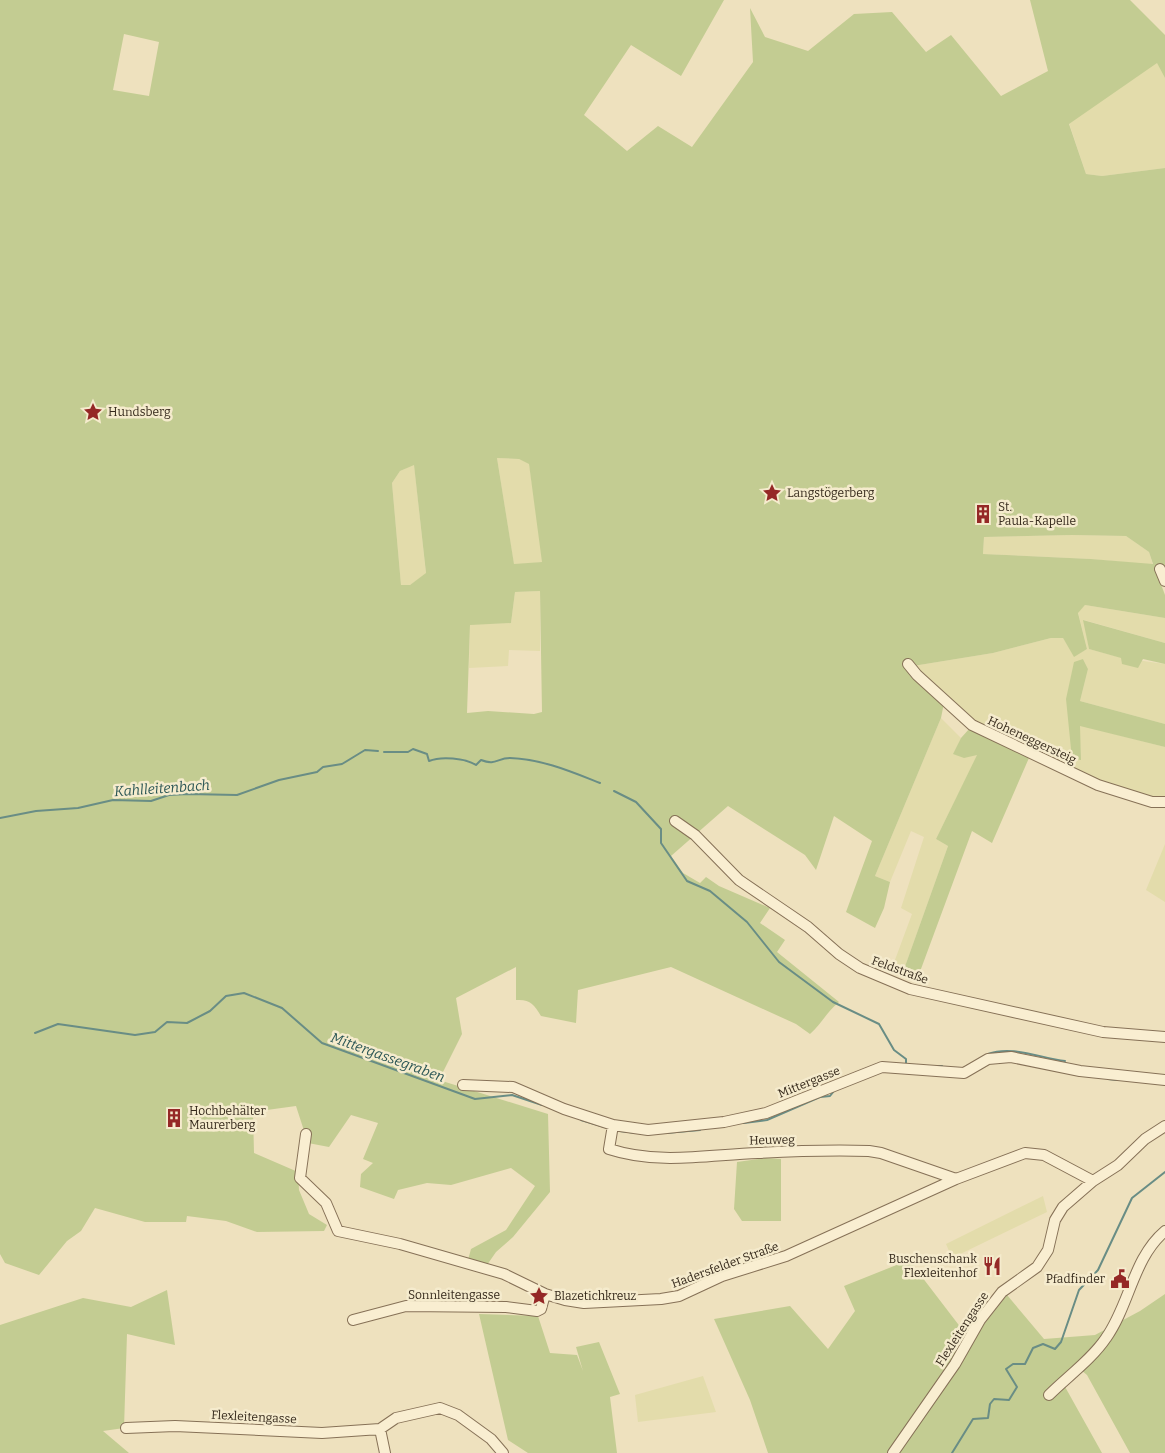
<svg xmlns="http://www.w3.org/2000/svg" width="1165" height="1453" viewBox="0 0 1165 1453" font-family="Bitter,serif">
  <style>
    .farmland { fill: #e3dcab }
    .green { fill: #c3cc92; fill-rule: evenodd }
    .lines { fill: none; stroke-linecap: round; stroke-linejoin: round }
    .stream { stroke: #698d85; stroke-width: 2 }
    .minor-casing { stroke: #867157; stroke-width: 12 }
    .minor { stroke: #f9eed1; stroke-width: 10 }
    .labels { text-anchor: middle; stroke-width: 5; stroke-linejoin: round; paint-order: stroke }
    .poi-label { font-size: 12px; fill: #35291b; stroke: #f5ebcd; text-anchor: start }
    .street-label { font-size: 12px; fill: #35291b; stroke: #f5ebcd }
    .water-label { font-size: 14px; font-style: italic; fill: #2a5554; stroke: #f5ebcd }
  </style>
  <rect width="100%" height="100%" fill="#eee1be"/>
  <path class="farmland" d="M1157,62L1165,78V168L1102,176L1086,174L1069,123Z
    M497,458L519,459L529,463L543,562L514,565Z
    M414,464L426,574L410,585H401L392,483L400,471Z
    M1072,535L1126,536L1149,552L1153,565L1091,559L983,554L984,537Z
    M540,591V651L509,650L508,666L469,668L470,624L511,623L515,592Z
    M1085,605L1165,618V643L1084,620L1089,649L1122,658L1165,664V724L1080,701L1088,669L1083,659L1072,758L1081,759L1079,725L1165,747V800H1157L1099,782L974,724L913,666L993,653L1051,638H1063L1074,656L1087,649L1078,612Z
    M941,718L961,738L954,754H978L936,839L948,846L903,972L892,968L912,914L901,908L924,837L911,831L890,882L875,876Z
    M1165,844V902L1146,890Z
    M1043,1196L1047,1212L952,1258L946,1244Z
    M703,1376L716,1412L638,1422L635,1395Z"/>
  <path class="green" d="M0,0H724L681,76L631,45L584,115L627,151L658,126L692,147L753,62L750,8L765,37L808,51L854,14L892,12L926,52L951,35L1001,96L1048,71L1030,0H1130L1165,35V78L1157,63L1069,124L1086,174L1102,176L1165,168V568L1156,571L1165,595V618L1085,605L1078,613L1087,649L1074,657L1063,638H1051L993,653L913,666L945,698L941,718L875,876L890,882L884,908L875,928L846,912L872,841L834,816L816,870L805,855L728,806L671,856L683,873L700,883L706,877L719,886L770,908L760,923L785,940L777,952L839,1002C826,1013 822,1023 810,1034L796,1024L671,967L578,990L576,1023L541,1016C534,1004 530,999 516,1000V967L456,998L462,1034L439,1080L548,1114L550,1192L513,1237L496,1252L487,1265L468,1260L471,1249L506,1230L535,1186L511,1168L451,1185L427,1183L398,1190L394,1199L360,1187L361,1174L373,1163L363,1159L378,1123L351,1115L329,1147L308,1143L296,1106L253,1112L254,1153L298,1172L299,1190L309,1214L327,1225L324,1231L257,1232L226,1221L187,1216L186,1222H145L95,1208L81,1231L67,1241L39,1275L5,1263L0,1254ZM124,34L159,42L149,96L113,90ZM497,458L519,459L529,464L542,562L514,564ZM414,465L426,573L410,585H401L392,483L400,471ZM1072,535L1126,536L1149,552L1153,564L1091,559L983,554L984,537ZM540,591L542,712L534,714L488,711L467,713L470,625L511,623L515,592Z
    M1083,620L1165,643V664L1143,659L1138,668L1122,664L1121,658L1089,649Z
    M1083,659L1088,669L1080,701L1165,724V747L1080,726L1081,760L1072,759L1066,699L1074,662Z
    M970,728L1032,751L992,843L972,831L918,977L903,972L948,846L936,839L977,755L964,758L953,754L961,738Z
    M765,1158L781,1159V1221H742L734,1209L737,1162Z
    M909,1260L971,1341L1007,1295L1044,1339L1095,1335L1140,1311L1165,1294V1453H1130L1087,1375L1081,1370L1064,1385L1102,1453H768L750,1400L714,1319L790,1306L828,1349L855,1311L844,1286Z
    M167,1290L175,1345L127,1334L124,1428L103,1431L129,1453H0V1325L83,1298L131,1307Z
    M479,1314L538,1316L550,1353L577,1355L583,1371L576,1347L599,1342L620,1394L610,1397L617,1453H528L508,1440Z"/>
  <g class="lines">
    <path class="stream" d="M384,752H408L413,749L427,754L429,761C441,756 465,758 476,765L481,760C496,766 497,758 510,758C542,759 572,772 600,783
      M614,791L636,802L661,829V843L687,881L710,891L747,922L779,962L833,1002L879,1024L894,1050L906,1059V1065
      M0,818L36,811L78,808L113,800L151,801L169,795L188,794L237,795L279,780L317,772L323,767L342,764L365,750L378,751
      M35,1033L58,1024L135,1035L155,1032L167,1022L187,1023L210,1011L226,996L244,993L282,1008L322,1043L475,1099L512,1095L542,1105
      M988,1054C1012,1045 1040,1058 1065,1061
      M929,1066H942
      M1108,1079L1118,1080
      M581,1120L608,1128
      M744,1123L767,1120L820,1097L830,1096L834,1091
      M620,1131L637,1133
      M665,1133L700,1130
      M952,1453L973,1419L988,1418L990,1404L994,1399L1009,1400L1017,1387L1006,1369L1013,1364H1025L1033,1348L1043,1344L1055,1349L1061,1342L1079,1290L1098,1270L1132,1198L1165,1172"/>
    <g class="minor-casing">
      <path id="minor" d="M1160,569L1165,581
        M908,664L917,675L972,725L1098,785L1152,802H1165
        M675,821L695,835L739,880L808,927L839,954L860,968L910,989L1103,1032L1165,1037
        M463,1085L513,1087L564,1109L613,1125L648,1130L724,1122L766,1113L882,1067L964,1073L988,1059L1011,1057L1080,1071L1165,1080
        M613,1125L609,1149C658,1165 707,1155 758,1153C795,1151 832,1150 869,1151L881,1153L956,1179
        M306,1134L300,1178L326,1203L338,1231L400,1244L504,1274L545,1294L565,1300L584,1303L661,1299L679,1296L722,1276L786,1256L956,1179L1025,1153L1044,1155L1093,1181L1118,1165L1145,1139L1165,1126
        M353,1320L406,1306L506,1307L537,1311L541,1309L545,1294
        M1049,1395C1067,1377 1092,1359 1106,1338C1130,1304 1133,1258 1165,1231
        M126,1428L175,1426L322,1433L380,1429L396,1418L440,1408L458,1415L491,1439L503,1453
        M380,1429L385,1453
        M893,1453L955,1364L980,1320L1002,1292L1037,1267L1048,1250L1055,1220L1063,1207L1093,1181"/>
    </g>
    <use href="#minor" class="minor"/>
  </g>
  <defs>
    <g id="sight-bare" transform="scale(1.5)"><path d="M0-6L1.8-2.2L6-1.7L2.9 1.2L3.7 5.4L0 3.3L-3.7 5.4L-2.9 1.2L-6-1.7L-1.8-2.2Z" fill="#952826" stroke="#f5ebcd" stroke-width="2.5" paint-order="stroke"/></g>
    <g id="building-bare" transform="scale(1.5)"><path d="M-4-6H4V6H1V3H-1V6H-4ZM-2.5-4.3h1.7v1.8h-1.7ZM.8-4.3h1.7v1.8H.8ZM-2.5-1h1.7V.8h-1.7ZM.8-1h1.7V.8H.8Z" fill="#952826" stroke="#f5ebcd" stroke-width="2.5" paint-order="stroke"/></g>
    <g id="restaurant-bare" transform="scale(1.5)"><path d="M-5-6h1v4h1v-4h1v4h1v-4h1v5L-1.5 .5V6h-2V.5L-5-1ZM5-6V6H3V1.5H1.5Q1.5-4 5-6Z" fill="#952826" stroke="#f5ebcd" stroke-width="2.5" paint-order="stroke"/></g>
    <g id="civic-bare" transform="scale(1.5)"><path d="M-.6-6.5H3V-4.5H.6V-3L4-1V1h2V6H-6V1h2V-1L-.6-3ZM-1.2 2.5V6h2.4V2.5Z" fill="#952826" stroke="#f5ebcd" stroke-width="2.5" paint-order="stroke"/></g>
  </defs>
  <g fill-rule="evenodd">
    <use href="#sight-bare" x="93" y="412"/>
    <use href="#sight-bare" x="772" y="493"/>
    <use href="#building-bare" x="983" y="514"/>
    <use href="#building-bare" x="174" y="1118"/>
    <use href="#restaurant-bare" x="992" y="1266"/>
    <use href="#civic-bare" x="1120" y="1279"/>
    <use href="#sight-bare" x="539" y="1296"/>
  </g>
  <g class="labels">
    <g class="poi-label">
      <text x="108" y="416">Hundsberg</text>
      <text x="787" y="497">Langstögerberg</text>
      <text x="998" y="511">St.<tspan x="998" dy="14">Paula-Kapelle</tspan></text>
      <text x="189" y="1115">Hochbehälter<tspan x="189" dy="14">Maurerberg</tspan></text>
      <text x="977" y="1263" text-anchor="end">Buschenschank<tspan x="977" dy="14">Flexleitenhof</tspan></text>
      <text x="1105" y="1283" text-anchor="end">Pfadfinder</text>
      <text x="554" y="1300">Blazetichkreuz</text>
    </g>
    <g class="street-label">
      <text transform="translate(1032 740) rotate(25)" y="4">Hoheneggersteig</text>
      <text transform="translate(900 970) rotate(20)" y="4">Feldstraße</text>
      <text transform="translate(809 1082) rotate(-22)" y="4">Mittergasse</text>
      <text transform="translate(772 1140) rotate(-1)" y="4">Heuweg</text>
      <text transform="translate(725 1265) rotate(-20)" y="4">Hadersfelder Straße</text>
      <text x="454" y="1299">Sonnleitengasse</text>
      <text transform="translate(962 1329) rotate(-57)" y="4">Flexleitengasse</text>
      <text transform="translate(254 1417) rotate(3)" y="4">Flexleitengasse</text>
    </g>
    <g class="water-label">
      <text transform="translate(162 788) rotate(-4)" y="5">Kahlleitenbach</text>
      <text transform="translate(388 1057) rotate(20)" y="5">Mittergassegraben</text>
    </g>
  </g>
</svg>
